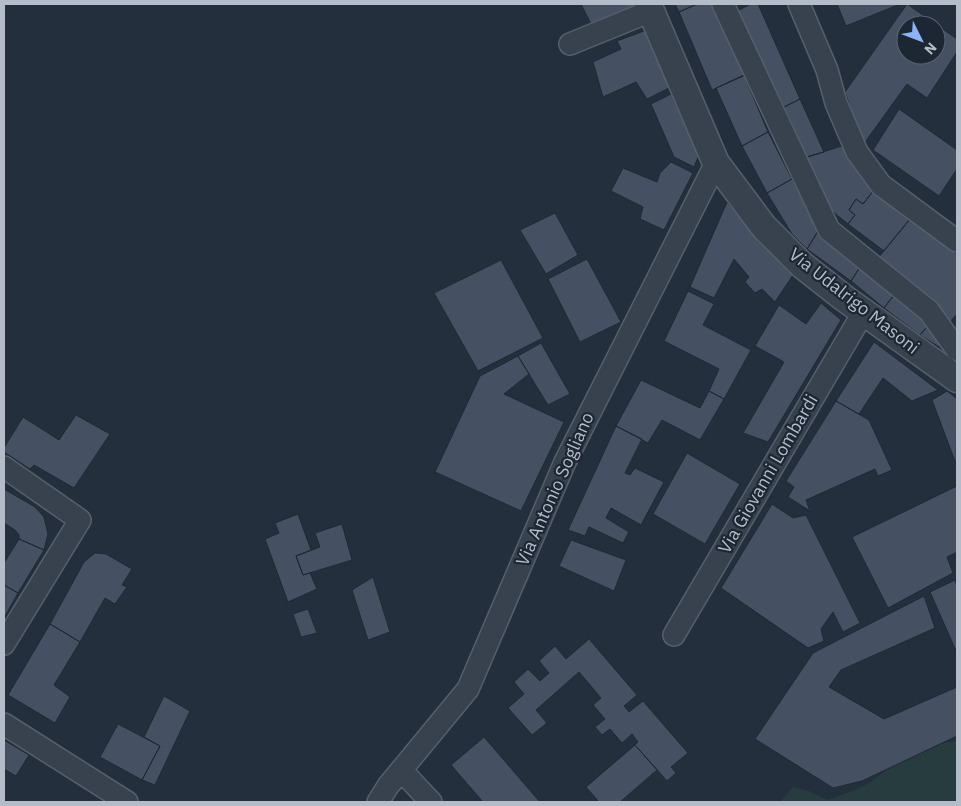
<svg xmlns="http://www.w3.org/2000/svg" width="961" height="806" viewBox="0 0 961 806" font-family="'IBM Plex Sans',sans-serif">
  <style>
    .green { fill: #263c3f }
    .building { fill: #455162; stroke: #1f2835; fill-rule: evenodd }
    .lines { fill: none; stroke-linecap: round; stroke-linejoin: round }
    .minor-casing { stroke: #565f6c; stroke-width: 24 }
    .tertiary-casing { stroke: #565f6c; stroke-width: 29 }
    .minor { stroke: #38414e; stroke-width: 21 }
    .tertiary { stroke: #38414e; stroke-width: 26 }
    .labels { text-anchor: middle; stroke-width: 4.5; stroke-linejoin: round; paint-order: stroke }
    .street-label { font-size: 18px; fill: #b4bcc9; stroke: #1d2633 }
  </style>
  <rect width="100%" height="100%" fill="#242f3e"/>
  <path class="green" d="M957,741V802H783L782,800L793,787L809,791L827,800L855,790L871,782L898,760L929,746Z"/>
  <path class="building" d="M581,4H633L634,6L591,24Z
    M675,4H697L679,12Z
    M697,4H716L750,73L712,90L679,12Z
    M751,4H758L800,99L784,107L737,11Z
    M837,4H900L846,26Z
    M907,4L957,39V52L927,98L907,84L863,145L845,92ZM906,25H936V55H906Z
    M652,28L675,85L647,99L636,82L603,97L593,62L621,49L617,41Z
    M744,75L768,132L742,146L716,88Z
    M671,94L699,155L694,167L674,157L651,104Z
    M800,99L824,152L807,157L784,107Z
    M899,109L957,150V169L939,196L873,150Z
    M768,132L792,179L767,193L742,146Z
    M845,145L858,171L867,184L874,190L863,204L856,199L849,210L855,215L848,224L827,207L807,157Z
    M671,162L693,173L664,230L640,219L643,207L611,191L623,168L657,182L660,173Z
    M792,179L820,228L807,249L792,234L767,193Z
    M874,190L910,219L884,251L848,224L855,215L849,210L856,199L863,204Z
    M727,202L771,253L793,275L775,302L762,289L755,293L745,282L749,277L734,259L714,298L690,287Z
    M555,213L578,255L546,274L520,230Z
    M910,219L957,254V314L950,322L878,258Z
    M820,228L862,264L851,281L807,249Z
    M587,259L621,322L580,342L548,279Z
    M501,260L543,338L478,371L434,293Z
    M862,264L897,291L884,308L851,281Z
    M688,291L714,304L703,325L751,350L724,399L709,391L719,369L664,341Z
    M897,291L931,322L920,335L884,308Z
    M821,303L841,320L768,442L743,433L784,362L755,346L779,305L806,324Z
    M931,322L943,344L939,347L920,335Z
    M874,342L938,390L912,401L883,378L859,414L836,401Z
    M541,343L570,394L548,405L518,356Z
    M518,356L529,374L504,394L564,422L521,511L435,472L480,376Z
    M641,380L700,408L709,391L724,399L700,440L662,420L648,443L616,426Z
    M947,391L957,399L956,464L932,400Z
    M836,401L869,420L892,470L878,476L875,469L806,500L810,511L788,497L794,487L786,481Z
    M76,415L110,434L74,488L34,465L30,469L4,452V448L23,417L59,440Z
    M616,426L642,439L625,473L630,475L635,468L664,482L641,525L611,508L606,518L629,532L623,543L589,527L585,536L568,530Z
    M687,453L740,484L705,544L653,514Z
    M957,486V552L947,557L953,573L888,608L852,537Z
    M4,489L35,507L44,517L48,534L44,550L19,539V535L15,530L4,523Z
    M772,504L793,518L806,515L860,623L843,632L833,612L821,629L824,641L808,648L721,588Z
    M298,514L311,550L296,556L303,575L310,573L317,589L288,602L265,539L279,533L275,523Z
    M342,524L352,560L303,575L296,556L320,547L315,533Z
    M19,539L44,550L18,593L4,585V563Z
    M571,540L626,560L614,591L559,566Z
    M95,553L106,554L132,569L122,585L127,587L115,604L105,598L80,642L50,624L84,562Z
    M373,577L390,632L368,640L352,590Z
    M955,580L957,586V653L930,592Z
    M4,585L18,593L4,618Z
    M924,596L935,628L841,670L829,687L884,719L957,687V736L862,781L833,788L755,739L813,653Z
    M308,609L317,633L301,637L293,614Z
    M50,624L80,642L54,685L70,697L55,723L8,695Z
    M589,639L637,695L624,706L629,712L643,701L688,753L671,767L676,773L667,781L635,745L638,742L632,734L622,743L610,729L602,735L595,727L605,719L593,705L601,698L579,672L536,710L547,723L532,735L508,708L524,694L514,682L528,669L540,681L549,673L539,661L555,646L566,659Z
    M164,696L190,711L155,785L142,780L160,746L144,737Z
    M118,724L160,746L142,780L100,757Z
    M484,737L540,802H483L451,765Z
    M4,740L29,755L16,776L4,769Z
    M635,745L657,770L620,802H599L586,787Z"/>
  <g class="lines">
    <g class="minor-casing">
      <path id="minor" d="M723,4L829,230L929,311L957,350
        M799,4L827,70L836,103L857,152L881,185L957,241
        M570,44L651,11
        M4,467L80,520L4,644
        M674,635L863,313
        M4,724L127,802
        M401,770L431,802
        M378,802L388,786L468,689L565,462L716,163"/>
    </g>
    <g class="tertiary-casing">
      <path id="tertiary" d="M648,4L716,163L764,227L802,265L844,298L957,379"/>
    </g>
    <use href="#minor" class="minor"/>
    <use href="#tertiary" class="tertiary"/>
  </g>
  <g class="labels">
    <g class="street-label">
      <text transform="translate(854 301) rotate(38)" y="6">Via Udalrigo Masoni</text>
      <text transform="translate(768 474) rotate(-60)" y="6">Via Giovanni Lombardi</text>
      <text transform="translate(555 489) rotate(-66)" y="6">Via Antonio Sogliano</text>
    </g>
  </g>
  <rect width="961" height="806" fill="none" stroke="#b4bcc9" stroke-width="10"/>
  <g transform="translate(921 40) rotate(132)"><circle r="24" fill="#1d2633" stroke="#59626f"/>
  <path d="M0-4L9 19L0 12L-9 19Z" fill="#8ab4f8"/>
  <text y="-8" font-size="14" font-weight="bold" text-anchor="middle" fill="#b4bcc9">N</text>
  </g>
</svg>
